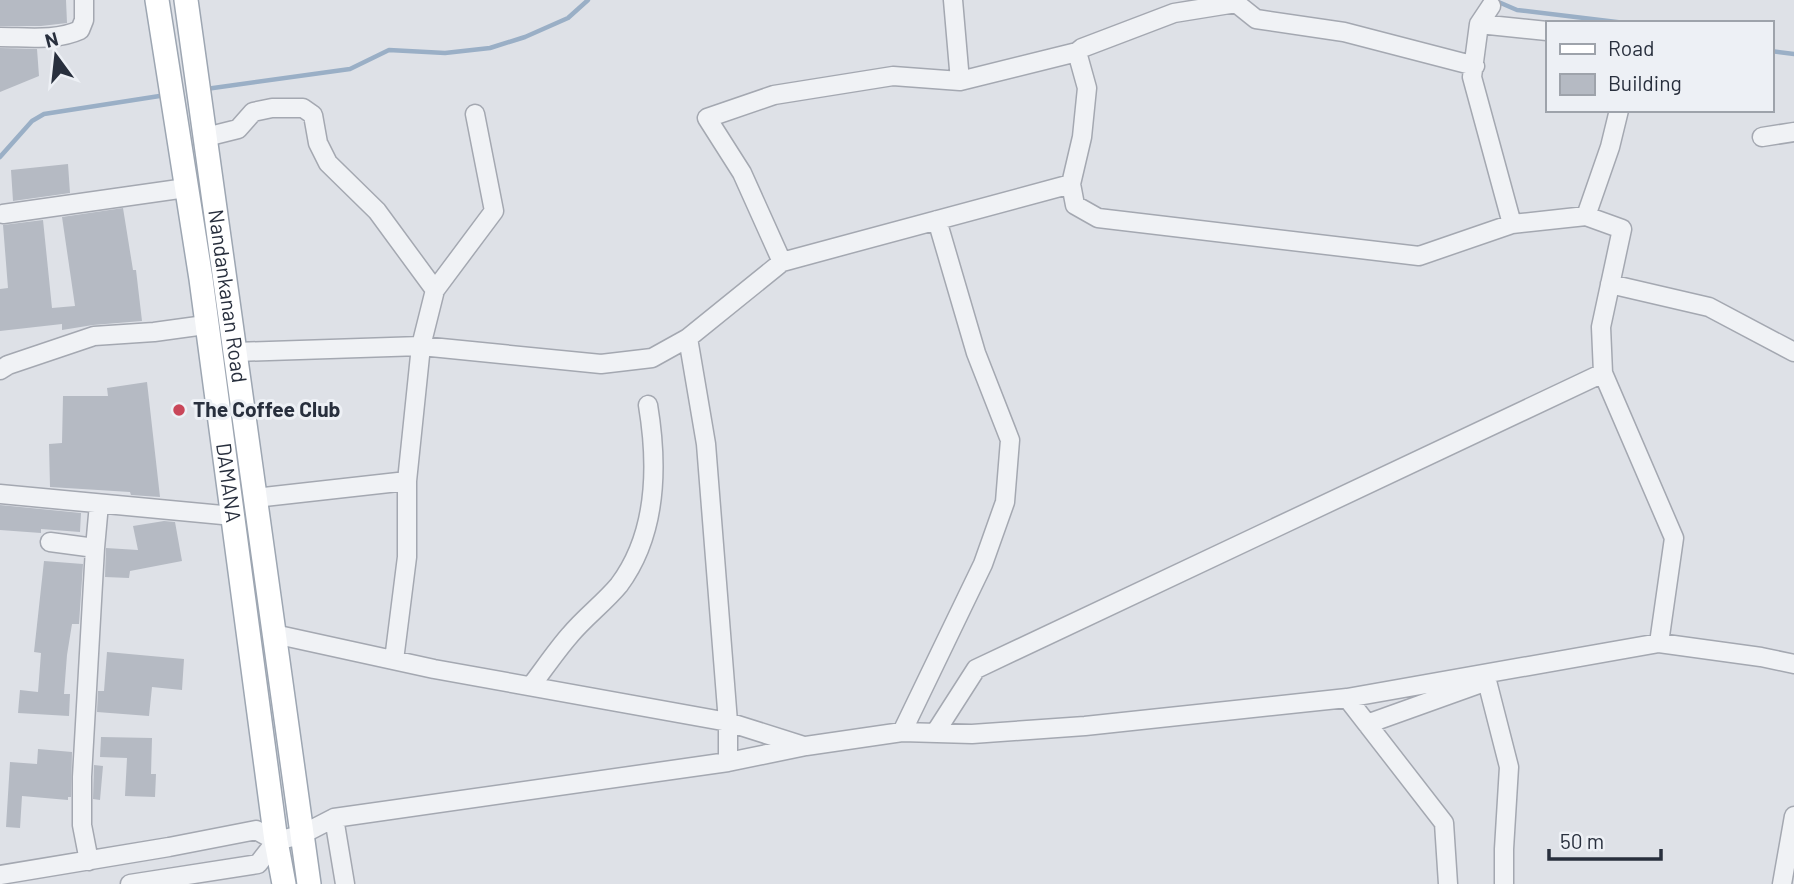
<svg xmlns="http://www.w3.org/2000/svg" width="1794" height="884" viewBox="0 0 1794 884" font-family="Barlow,sans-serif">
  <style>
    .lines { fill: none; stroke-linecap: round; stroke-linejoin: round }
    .stream { stroke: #9aafc6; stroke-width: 4.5 }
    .building { fill: #b5bac3 }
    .minor-casing { stroke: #a4a8b1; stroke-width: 21 }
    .major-casing { stroke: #9da6b2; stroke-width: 26 }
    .minor { stroke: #f0f2f5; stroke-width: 18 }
    .major { stroke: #fff; stroke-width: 23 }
    .poi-dot { fill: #c94659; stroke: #edf0f5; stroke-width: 2.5 }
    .labels { text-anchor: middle; stroke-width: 6; stroke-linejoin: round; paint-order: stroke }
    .street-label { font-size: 21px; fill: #282f3d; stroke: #edf0f5 }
    .poi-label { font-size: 21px; font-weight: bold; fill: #282f3d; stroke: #edf0f5; text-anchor: start }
  </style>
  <rect width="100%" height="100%" fill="#dee1e7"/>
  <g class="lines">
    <path class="stream" d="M1496,1L1517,10L1625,23
      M1771,51L1794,54
      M206,89L350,69L389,50L445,53L490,48L525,37L568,18L588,0
      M0,157L32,121L44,114L166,95"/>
  </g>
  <path class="building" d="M0,0H66L67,23L41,26H0Z
    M0,48L37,49L39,76L0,92Z
    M68,164L70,193L13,201L11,170Z
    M123,208L133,270H136L142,321L93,325L62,330V324L0,331V289L8,288L3,225L43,220L52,308L75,306L62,217Z
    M147,382L160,497L131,495L130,492L50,487L49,444L62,443L63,396H108L107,388Z
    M0,505L81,513L80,532L41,529V533L0,530Z
    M164,521L175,522L182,561L130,571L129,578L105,577L106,548L138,550L133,526Z
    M44,561L83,564L79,624H72L67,655L64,694H70L69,716L18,713L20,690L38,692L41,653L34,652Z
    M107,652L184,659L182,690L152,687L149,716L97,712L98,691H104Z
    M101,737L152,738L151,774H156L155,797L125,796L127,758L100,757Z
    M38,749L72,752L71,797H68V800L22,796L20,828L6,827L10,762L37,764Z
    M94,765L103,766L100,800L93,799Z"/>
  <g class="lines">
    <g class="minor-casing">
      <path id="minor" d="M953,0L960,81
        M1491,6L1479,24L1472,77L1512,224L1586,216L1622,229L1601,327L1603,373L1674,538L1659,643
        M1479,24L1547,31
        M0,37C27,37 56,41 80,30L84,20V0
        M1475,66L1344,32L1256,19L1236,3L1174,13L1082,48L1077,52L1087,88L1082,137L1071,184L1075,205L1098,218L1419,256L1512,224
        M206,137L238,129L253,112L272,108H303L313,115L318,143L328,163L377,211L435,290L421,346L407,481L255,498
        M1762,137L1794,132
        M3,214L186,188
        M1586,216L1610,147L1619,110
        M782,262L1071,184
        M1610,284L1709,307L1794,352
        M435,290L494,211L475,114
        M688,338L706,444L728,722V762
        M236,352L421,346L601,364L652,358L688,338L782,262L742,173L707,118L774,95L893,76L960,81L1077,52
        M0,370L8,365L94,336L154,332L205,325
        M0,494L233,516
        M50,542L95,548
        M274,634L434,669L728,722L804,746
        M394,660L407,557V481
        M531,686C544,669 556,651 570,635C585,617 604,603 619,585C657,534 658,465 648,405
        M1347,698L1444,823L1448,884
        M1367,724L1487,681L1509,767L1504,849V884
        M902,732L983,564L1005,502L1010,440L976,353L937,220
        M935,733L976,669L1603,373
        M334,818L345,884
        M89,861L82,825V777L95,548L99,504
        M0,875L169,847L256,830L276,841
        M130,884L258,864L276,841L301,835L334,818L728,762L806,746L902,732L972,734L1085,726L1347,698L1659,643L1761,657L1794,664
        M1782,884L1794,816"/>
    </g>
    <g class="major-casing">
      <g id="major">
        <path id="s1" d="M157,0L201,279L276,841L284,884"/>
        <path id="s2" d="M186,0L309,884"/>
      </g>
    </g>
    <use href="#minor" class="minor"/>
    <use href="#major" class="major"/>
  </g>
  <circle class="poi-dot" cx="179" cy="410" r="7"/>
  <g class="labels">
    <g class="street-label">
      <text dy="7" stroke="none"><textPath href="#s2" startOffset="299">Nandankanan Road</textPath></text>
      <text dy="7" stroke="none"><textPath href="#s1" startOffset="488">DAMANA</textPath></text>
    </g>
    <g class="poi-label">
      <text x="193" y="417">The Coffee Club</text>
    </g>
  </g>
  <rect x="1546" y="21" width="228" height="91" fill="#edf0f5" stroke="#9ea3ab" stroke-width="2"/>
  <rect x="1560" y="44" width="35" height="10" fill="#ffffff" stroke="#9ea3ab" stroke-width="2"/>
  <text x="1608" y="56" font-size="21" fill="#282f3d">Road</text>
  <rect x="1560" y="74" width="35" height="21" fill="#b5bac3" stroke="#9ea3ab" stroke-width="2"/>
  <text x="1608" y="91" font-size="21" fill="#282f3d">Building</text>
  <g transform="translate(56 56) rotate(345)" stroke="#edf0f5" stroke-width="5" paint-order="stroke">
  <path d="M0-5L12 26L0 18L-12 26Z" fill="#282f3d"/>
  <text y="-10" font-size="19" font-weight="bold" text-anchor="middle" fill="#282f3d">N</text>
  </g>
  <path d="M1549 849v10h112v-10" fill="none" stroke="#282f3d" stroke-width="3.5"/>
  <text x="1560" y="849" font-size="21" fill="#282f3d" stroke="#edf0f5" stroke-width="5" paint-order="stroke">50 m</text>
</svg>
